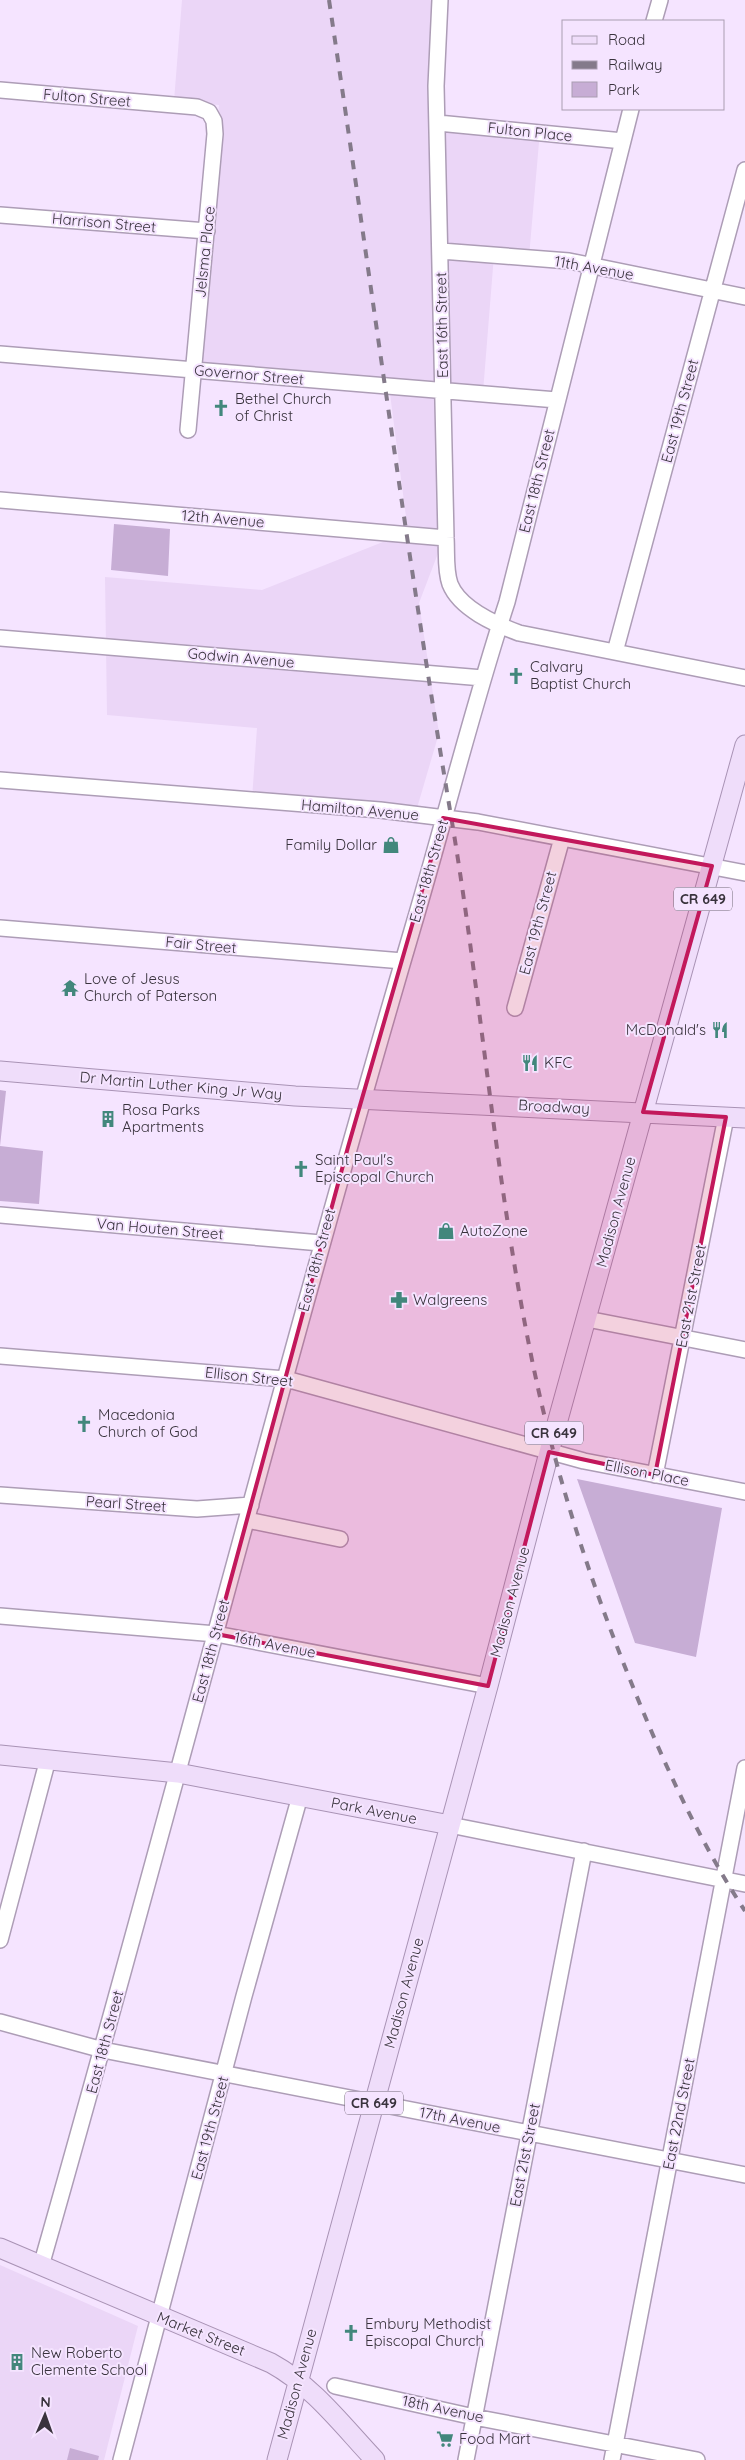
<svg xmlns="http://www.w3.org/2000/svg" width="745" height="2460" viewBox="0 0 745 2460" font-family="Quicksand,sans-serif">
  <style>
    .built { fill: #ebd6f7 }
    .green { fill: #c7add5 }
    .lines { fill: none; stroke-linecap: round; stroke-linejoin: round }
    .minor-casing { stroke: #ad9db6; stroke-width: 18 }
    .major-casing { stroke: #a993b5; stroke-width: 21 }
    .minor { stroke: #fff; stroke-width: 15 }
    .major { stroke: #efddfa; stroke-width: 19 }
    .rail { stroke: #847a8a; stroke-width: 4; stroke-dasharray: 9 9; stroke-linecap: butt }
    .marked { fill: #c2185b; fill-opacity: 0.2; stroke: #c2185b; stroke-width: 4; stroke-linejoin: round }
    .labels { text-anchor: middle; stroke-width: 4; stroke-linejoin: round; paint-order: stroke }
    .shield { fill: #f5e4ff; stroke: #716877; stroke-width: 1 }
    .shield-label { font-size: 14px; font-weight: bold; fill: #39333d }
    .street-label { font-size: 15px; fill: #39333d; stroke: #f5e4ff }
    .poi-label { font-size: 15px; fill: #39333d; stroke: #f5e4ff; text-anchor: start }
  </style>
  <rect width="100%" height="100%" fill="#f5e4ff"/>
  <path class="built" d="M182,0H445L441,123L540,131L529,257L494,255L483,392L446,389L445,535L419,603L439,733L415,815L252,799L257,728L107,715L105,577L262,590L408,532L389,386L193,368L219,105L174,101Z
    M0,2265L138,2326L104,2460H0Z"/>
  <path class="green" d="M114,524L170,529L168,576L111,570Z
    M0,1090L6,1091L0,1146L43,1151L39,1204L0,1201Z
    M577,1479L722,1508L696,1657L635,1643Z
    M70,2448L99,2456L98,2460H67Z"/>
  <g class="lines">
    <g class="minor-casing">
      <path id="minor" d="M440,0L436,86L446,538C447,553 445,570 450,584C460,609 495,624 519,633L745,678
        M654,21L660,0
        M0,90L197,107L209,112L214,121L215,134L188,430
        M438,123L623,141
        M0,215L207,231
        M441,251L569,261L745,297
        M0,354L557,400
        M0,500L446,538
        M0,638L483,678
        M615,652L745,170
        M0,780L380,810L478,822L745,873
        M0,928L403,961
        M515,1008L562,838
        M0,1215L321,1243
        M587,1319L745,1350
        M0,1356L286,1379L584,1461L745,1492
        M655,1475L726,1117
        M0,1495L197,1509L251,1505
        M247,1520L340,1539
        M0,1616L216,1634L488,1686
        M450,1825L745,1884
        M0,1940L48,1759
        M0,2022L103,2050L745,2175
        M41,2266C168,1821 282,1372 413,927C445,819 472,709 507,602L631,109
        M335,2386L474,2417L697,2460
        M121,2460L244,1996L300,1796
        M466,2460L584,1851
        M612,2460L745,1768"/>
    </g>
    <g class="major-casing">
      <path id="major" d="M0,1071L295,1096L745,1118
        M0,1755L178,1773L450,1825
        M0,2248L271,2363C313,2386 342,2425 375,2460
        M277,2460L488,1686L551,1445L745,745"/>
    </g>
    <use href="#minor" class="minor"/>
    <use href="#major" class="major"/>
    <path class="rail" d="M329,0C370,274 406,549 452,822C481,997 495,1176 530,1350C552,1461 585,1567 627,1672C660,1755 696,1836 745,1911"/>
  </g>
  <path class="marked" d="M443,818L712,866L643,1112L726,1117L655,1475L549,1452L488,1686L216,1634L348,1147Z"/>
  <defs>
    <g id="church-bare" transform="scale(1.35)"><path d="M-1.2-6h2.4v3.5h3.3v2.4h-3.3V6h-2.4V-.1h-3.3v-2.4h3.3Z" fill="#42877c" stroke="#f5e4ff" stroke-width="2.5" paint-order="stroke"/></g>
    <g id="shop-bare" transform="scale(1.35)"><path d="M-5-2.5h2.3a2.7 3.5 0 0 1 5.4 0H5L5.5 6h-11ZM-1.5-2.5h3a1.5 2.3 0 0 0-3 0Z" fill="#42877c" stroke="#f5e4ff" stroke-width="2.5" paint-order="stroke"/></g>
    <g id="temple-bare" transform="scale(1.35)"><path d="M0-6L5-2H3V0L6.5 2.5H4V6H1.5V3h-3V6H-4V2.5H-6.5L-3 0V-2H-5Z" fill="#42877c" stroke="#f5e4ff" stroke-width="2.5" paint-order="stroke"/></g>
    <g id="restaurant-bare" transform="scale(1.35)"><path d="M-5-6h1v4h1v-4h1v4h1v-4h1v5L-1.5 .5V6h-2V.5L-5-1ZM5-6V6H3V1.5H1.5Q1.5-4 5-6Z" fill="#42877c" stroke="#f5e4ff" stroke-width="2.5" paint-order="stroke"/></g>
    <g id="building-bare" transform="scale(1.35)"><path d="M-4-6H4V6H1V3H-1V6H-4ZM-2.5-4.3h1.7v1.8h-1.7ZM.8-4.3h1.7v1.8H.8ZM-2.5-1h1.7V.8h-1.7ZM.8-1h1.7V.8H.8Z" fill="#42877c" stroke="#f5e4ff" stroke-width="2.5" paint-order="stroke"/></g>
    <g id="pharmacy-bare" transform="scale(1.35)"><path d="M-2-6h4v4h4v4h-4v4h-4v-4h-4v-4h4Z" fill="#42877c" stroke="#f5e4ff" stroke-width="2.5" paint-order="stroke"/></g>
    <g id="supermarket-bare" transform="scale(1.35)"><path d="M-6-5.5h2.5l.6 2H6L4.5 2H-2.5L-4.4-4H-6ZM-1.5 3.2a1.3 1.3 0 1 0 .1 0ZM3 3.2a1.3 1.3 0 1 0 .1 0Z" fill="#42877c" stroke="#f5e4ff" stroke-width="2.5" paint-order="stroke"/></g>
  </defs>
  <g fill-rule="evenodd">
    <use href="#church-bare" x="221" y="408"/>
    <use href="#church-bare" x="516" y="676"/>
    <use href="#shop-bare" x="391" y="845"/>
    <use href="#temple-bare" x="70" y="988"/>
    <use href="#restaurant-bare" x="720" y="1030"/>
    <use href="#restaurant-bare" x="530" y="1063"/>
    <use href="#building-bare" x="108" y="1119"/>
    <use href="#church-bare" x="301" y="1169"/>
    <use href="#shop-bare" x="446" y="1231"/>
    <use href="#pharmacy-bare" x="399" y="1300"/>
    <use href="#church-bare" x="84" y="1424"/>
    <use href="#church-bare" x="351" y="2333"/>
    <use href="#building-bare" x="17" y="2362"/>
    <use href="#supermarket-bare" x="445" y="2439"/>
  </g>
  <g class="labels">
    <g class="shield">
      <rect x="674" y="887.5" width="58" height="23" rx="4"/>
      <rect x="525" y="1421.5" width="58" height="23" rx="4"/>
      <rect x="345" y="2091.5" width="58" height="23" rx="4"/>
    </g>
    <g class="shield-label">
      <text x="703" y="904">CR 649</text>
      <text x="554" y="1438">CR 649</text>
      <text x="374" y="2108">CR 649</text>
    </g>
    <g class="street-label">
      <text transform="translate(87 98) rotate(5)" y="5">Fulton Street</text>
      <text transform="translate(530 132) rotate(6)" y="5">Fulton Place</text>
      <text transform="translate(104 223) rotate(5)" y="5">Harrison Street</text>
      <text transform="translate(205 252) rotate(-84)" y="5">Jelsma Place</text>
      <text transform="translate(594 268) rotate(10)" y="5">11th Avenue</text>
      <text transform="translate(442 325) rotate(-91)" y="5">East 16th Street</text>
      <text transform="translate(249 375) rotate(5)" y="5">Governor Street</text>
      <text transform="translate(680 411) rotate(-75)" y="5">East 19th Street</text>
      <text transform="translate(537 481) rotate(-76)" y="5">East 18th Street</text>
      <text transform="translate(223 519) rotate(5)" y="5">12th Avenue</text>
      <text transform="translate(241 658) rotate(5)" y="5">Godwin Avenue</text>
      <text transform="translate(360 810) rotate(5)" y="5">Hamilton Avenue</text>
      <text transform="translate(429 871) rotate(-74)" y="5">East 18th Street</text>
      <text transform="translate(538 923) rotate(-75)" y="5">East 19th Street</text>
      <text transform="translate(201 945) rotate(5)" y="5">Fair Street</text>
      <text transform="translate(181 1086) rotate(5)" y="5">Dr Martin Luther King Jr Way</text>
      <text transform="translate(554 1107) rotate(3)" y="5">Broadway</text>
      <text transform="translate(616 1212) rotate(-75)" y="5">Madison Avenue</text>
      <text transform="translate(160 1229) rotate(5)" y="5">Van Houten Street</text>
      <text transform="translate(317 1260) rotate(-75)" y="5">East 18th Street</text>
      <text transform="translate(691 1296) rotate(-79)" y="5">East 21st Street</text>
      <text transform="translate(249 1377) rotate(6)" y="5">Ellison Street</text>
      <text transform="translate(647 1473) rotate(11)" y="5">Ellison Place</text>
      <text transform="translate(126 1504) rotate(4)" y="5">Pearl Street</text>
      <text transform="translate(510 1602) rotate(-75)" y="5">Madison Avenue</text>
      <text transform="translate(275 1645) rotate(11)" y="5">16th Avenue</text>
      <text transform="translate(211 1651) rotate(-75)" y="5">East 18th Street</text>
      <text transform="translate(374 1811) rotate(11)" y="5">Park Avenue</text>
      <text transform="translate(404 1993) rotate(-75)" y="5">Madison Avenue</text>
      <text transform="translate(105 2042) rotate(-75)" y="5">East 18th Street</text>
      <text transform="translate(679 2114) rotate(-79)" y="5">East 22nd Street</text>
      <text transform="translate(460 2120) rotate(11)" y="5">17th Avenue</text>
      <text transform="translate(210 2128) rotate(-75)" y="5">East 19th Street</text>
      <text transform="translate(525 2155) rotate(-79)" y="5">East 21st Street</text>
      <text transform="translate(201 2334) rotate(22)" y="5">Market Street</text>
      <text transform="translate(297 2384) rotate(-75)" y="5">Madison Avenue</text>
      <text transform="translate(443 2409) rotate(12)" y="5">18th Avenue</text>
    </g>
    <g class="poi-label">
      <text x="235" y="404">Bethel Church<tspan x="235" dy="17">of Christ</tspan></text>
      <text x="530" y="672">Calvary<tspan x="530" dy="17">Baptist Church</tspan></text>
      <text x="377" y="850" text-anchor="end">Family Dollar</text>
      <text x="84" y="984">Love of Jesus<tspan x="84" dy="17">Church of Paterson</tspan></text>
      <text x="706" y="1035" text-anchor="end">McDonald's</text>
      <text x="544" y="1068">KFC</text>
      <text x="122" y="1115">Rosa Parks<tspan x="122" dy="17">Apartments</tspan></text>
      <text x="315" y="1165">Saint Paul's<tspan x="315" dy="17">Episcopal Church</tspan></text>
      <text x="460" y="1236">AutoZone</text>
      <text x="413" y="1305">Walgreens</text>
      <text x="98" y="1420">Macedonia<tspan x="98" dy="17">Church of God</tspan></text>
      <text x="365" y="2329">Embury Methodist<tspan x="365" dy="17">Episcopal Church</tspan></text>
      <text x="31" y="2358">New Roberto<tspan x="31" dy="17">Clemente School</tspan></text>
      <text x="459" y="2444">Food Mart</text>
    </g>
  </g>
  <rect x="562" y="20" width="162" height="90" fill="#f5e4ff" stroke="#aa9db1"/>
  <rect x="572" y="36" width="25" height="8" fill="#efddfa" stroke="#aa9db1"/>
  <text x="608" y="45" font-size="15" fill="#39333d">Road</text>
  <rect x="572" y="61" width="25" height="8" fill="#847a8a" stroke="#aa9db1"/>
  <text x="608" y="70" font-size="15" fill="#39333d">Railway</text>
  <rect x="572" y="82" width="25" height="15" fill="#c7add5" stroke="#aa9db1"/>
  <text x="608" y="95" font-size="15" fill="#39333d">Park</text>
  <g transform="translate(45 2415) rotate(2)" stroke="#f5e4ff" stroke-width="4" paint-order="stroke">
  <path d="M0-4L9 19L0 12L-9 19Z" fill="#39333d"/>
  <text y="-8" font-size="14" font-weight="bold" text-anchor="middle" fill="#39333d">N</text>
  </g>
</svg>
